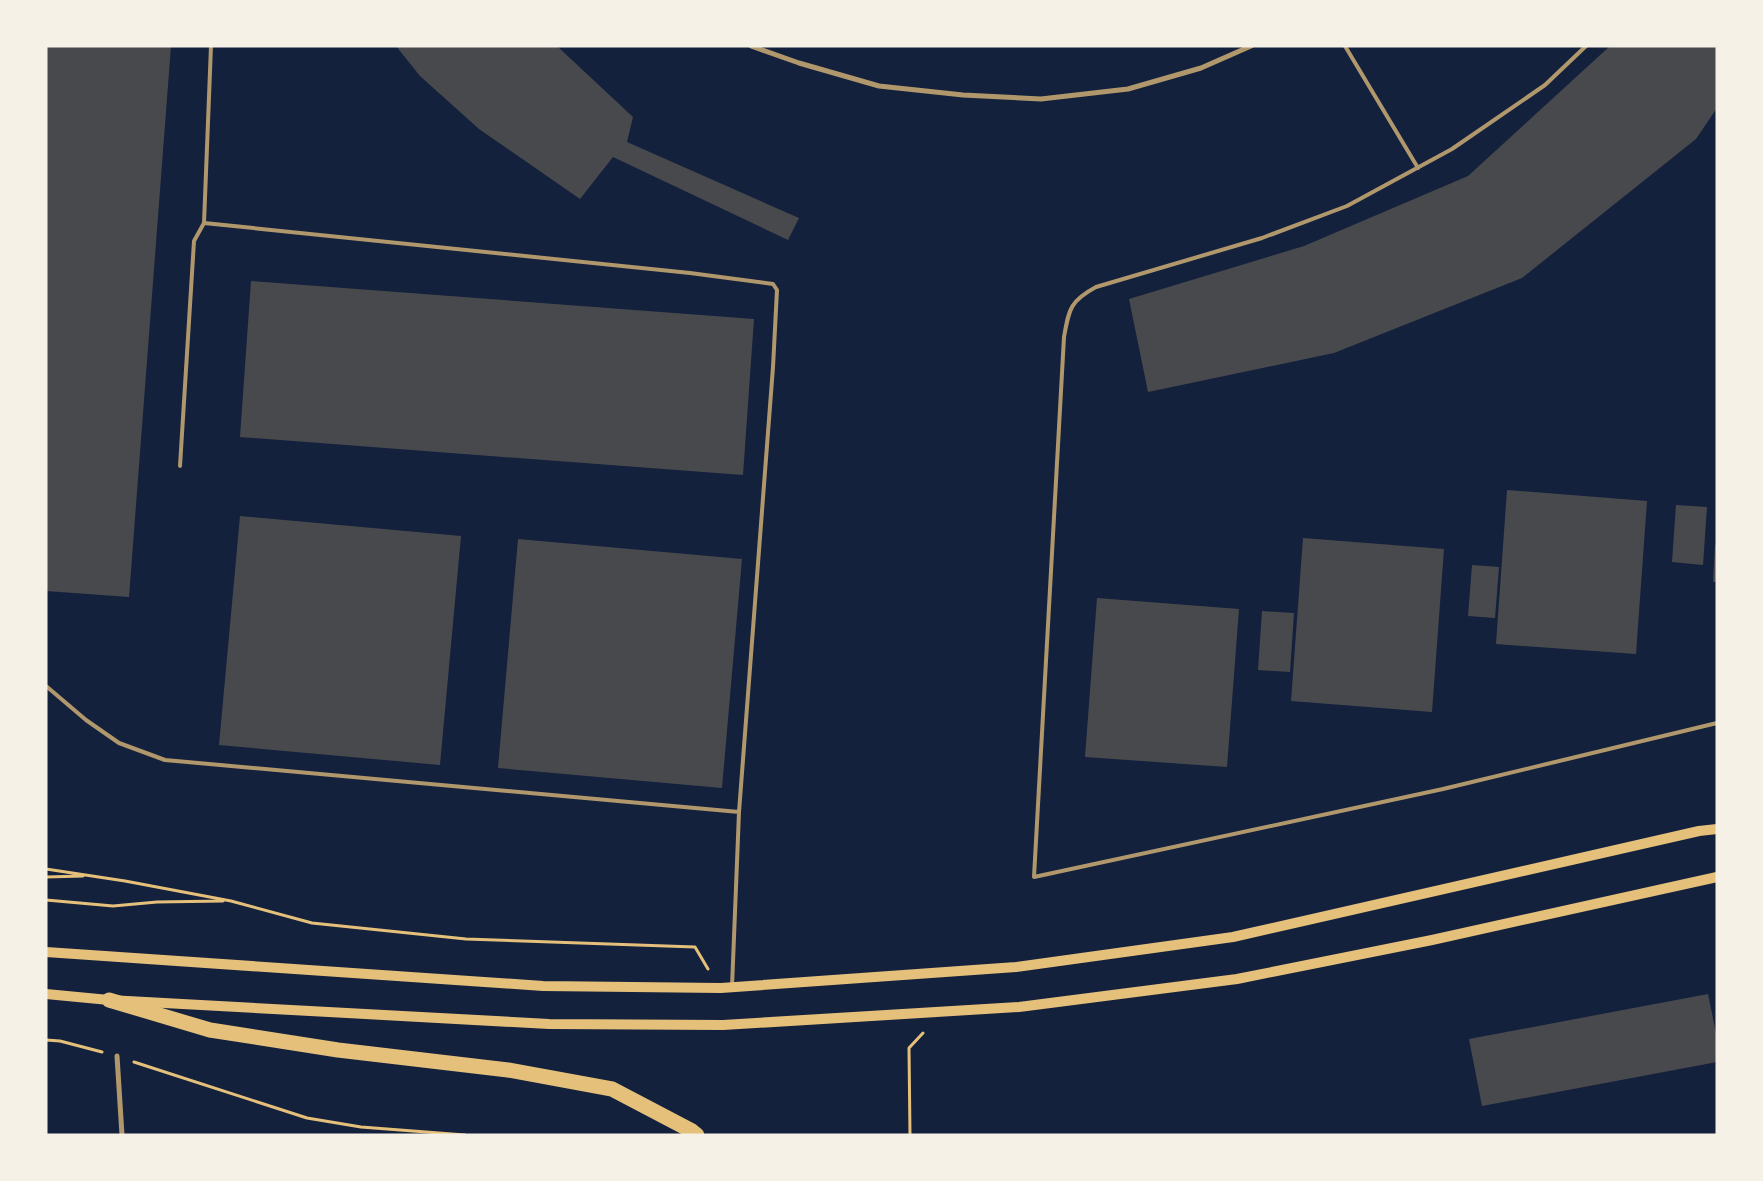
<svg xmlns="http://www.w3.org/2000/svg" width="1763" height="1181" viewBox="0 0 1763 1181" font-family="Overpass,sans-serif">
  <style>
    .building { fill: #48494c }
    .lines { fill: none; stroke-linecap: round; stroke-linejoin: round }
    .path { stroke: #e5c07b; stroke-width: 3 }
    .service { stroke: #b1986c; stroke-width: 4 }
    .minor { stroke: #b1986c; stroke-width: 5 }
    .secondary { stroke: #e5c07b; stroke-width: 10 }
    .motorway { stroke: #e5c07b; stroke-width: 15 }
  </style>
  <rect width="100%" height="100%" fill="#14213d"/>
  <path class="building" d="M47,46H171L129,597L46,591Z
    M396,46H557L633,117L627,142L799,218L788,240L613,157L580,199L479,129L420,76Z
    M1610,46H1717V108L1696,139L1522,278L1334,353L1148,392L1129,299L1304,246L1468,176Z
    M251,281L754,319L743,475L240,437Z
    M1507,490L1647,501L1636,654L1496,644Z
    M1676,505L1707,507L1703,565L1672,562Z
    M240,516L461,536L440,765L219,745Z
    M1303,538L1444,549L1432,712L1291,701Z
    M518,539L742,559L722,788L498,768Z
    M1715,545H1717V582H1713Z
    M1472,565L1499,567L1495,618L1468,616Z
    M1097,598L1239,609L1227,767L1085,757Z
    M1262,611L1294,613L1290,672L1258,670Z
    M1708,994L1717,1038V1062L1482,1106L1469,1039Z"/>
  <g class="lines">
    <path class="path" d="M46,869L125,881L231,901L312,923L466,939L695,947L708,969
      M46,877L83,876
      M46,900L113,906L157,902L223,901
      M46,1040L60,1041L102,1052
      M134,1062L307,1118L361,1127L465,1135
      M910,1135L909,1048L923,1033"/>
    <path class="service" d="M1345,46L1418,168
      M1586,46L1545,85L1452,149L1347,206L1262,238L1096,287C1070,301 1069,309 1064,337L1034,877L1443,789L1717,723
      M204,223L690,273L773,284L777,290L773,367L739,812L732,987
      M180,466L194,241L204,223L211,46
      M46,686L86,720L119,743L165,760L739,812"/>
    <path class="minor" d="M751,46L799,63L879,86L963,95L1041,99L1128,89L1201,68L1251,46
      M117,1056L122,1135"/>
    <path class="secondary" d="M46,952L543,986L721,988L1016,967L1233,937L1699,831L1717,829
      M46,994L109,1000L549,1024L723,1025L1019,1007L1237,979L1432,940L1717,877"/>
    <path class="motorway" d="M109,1000L210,1030L338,1050L508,1070L612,1089L692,1131L697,1135"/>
  </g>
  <rect width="1763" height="1181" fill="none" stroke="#f6f1e7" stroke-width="95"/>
</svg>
